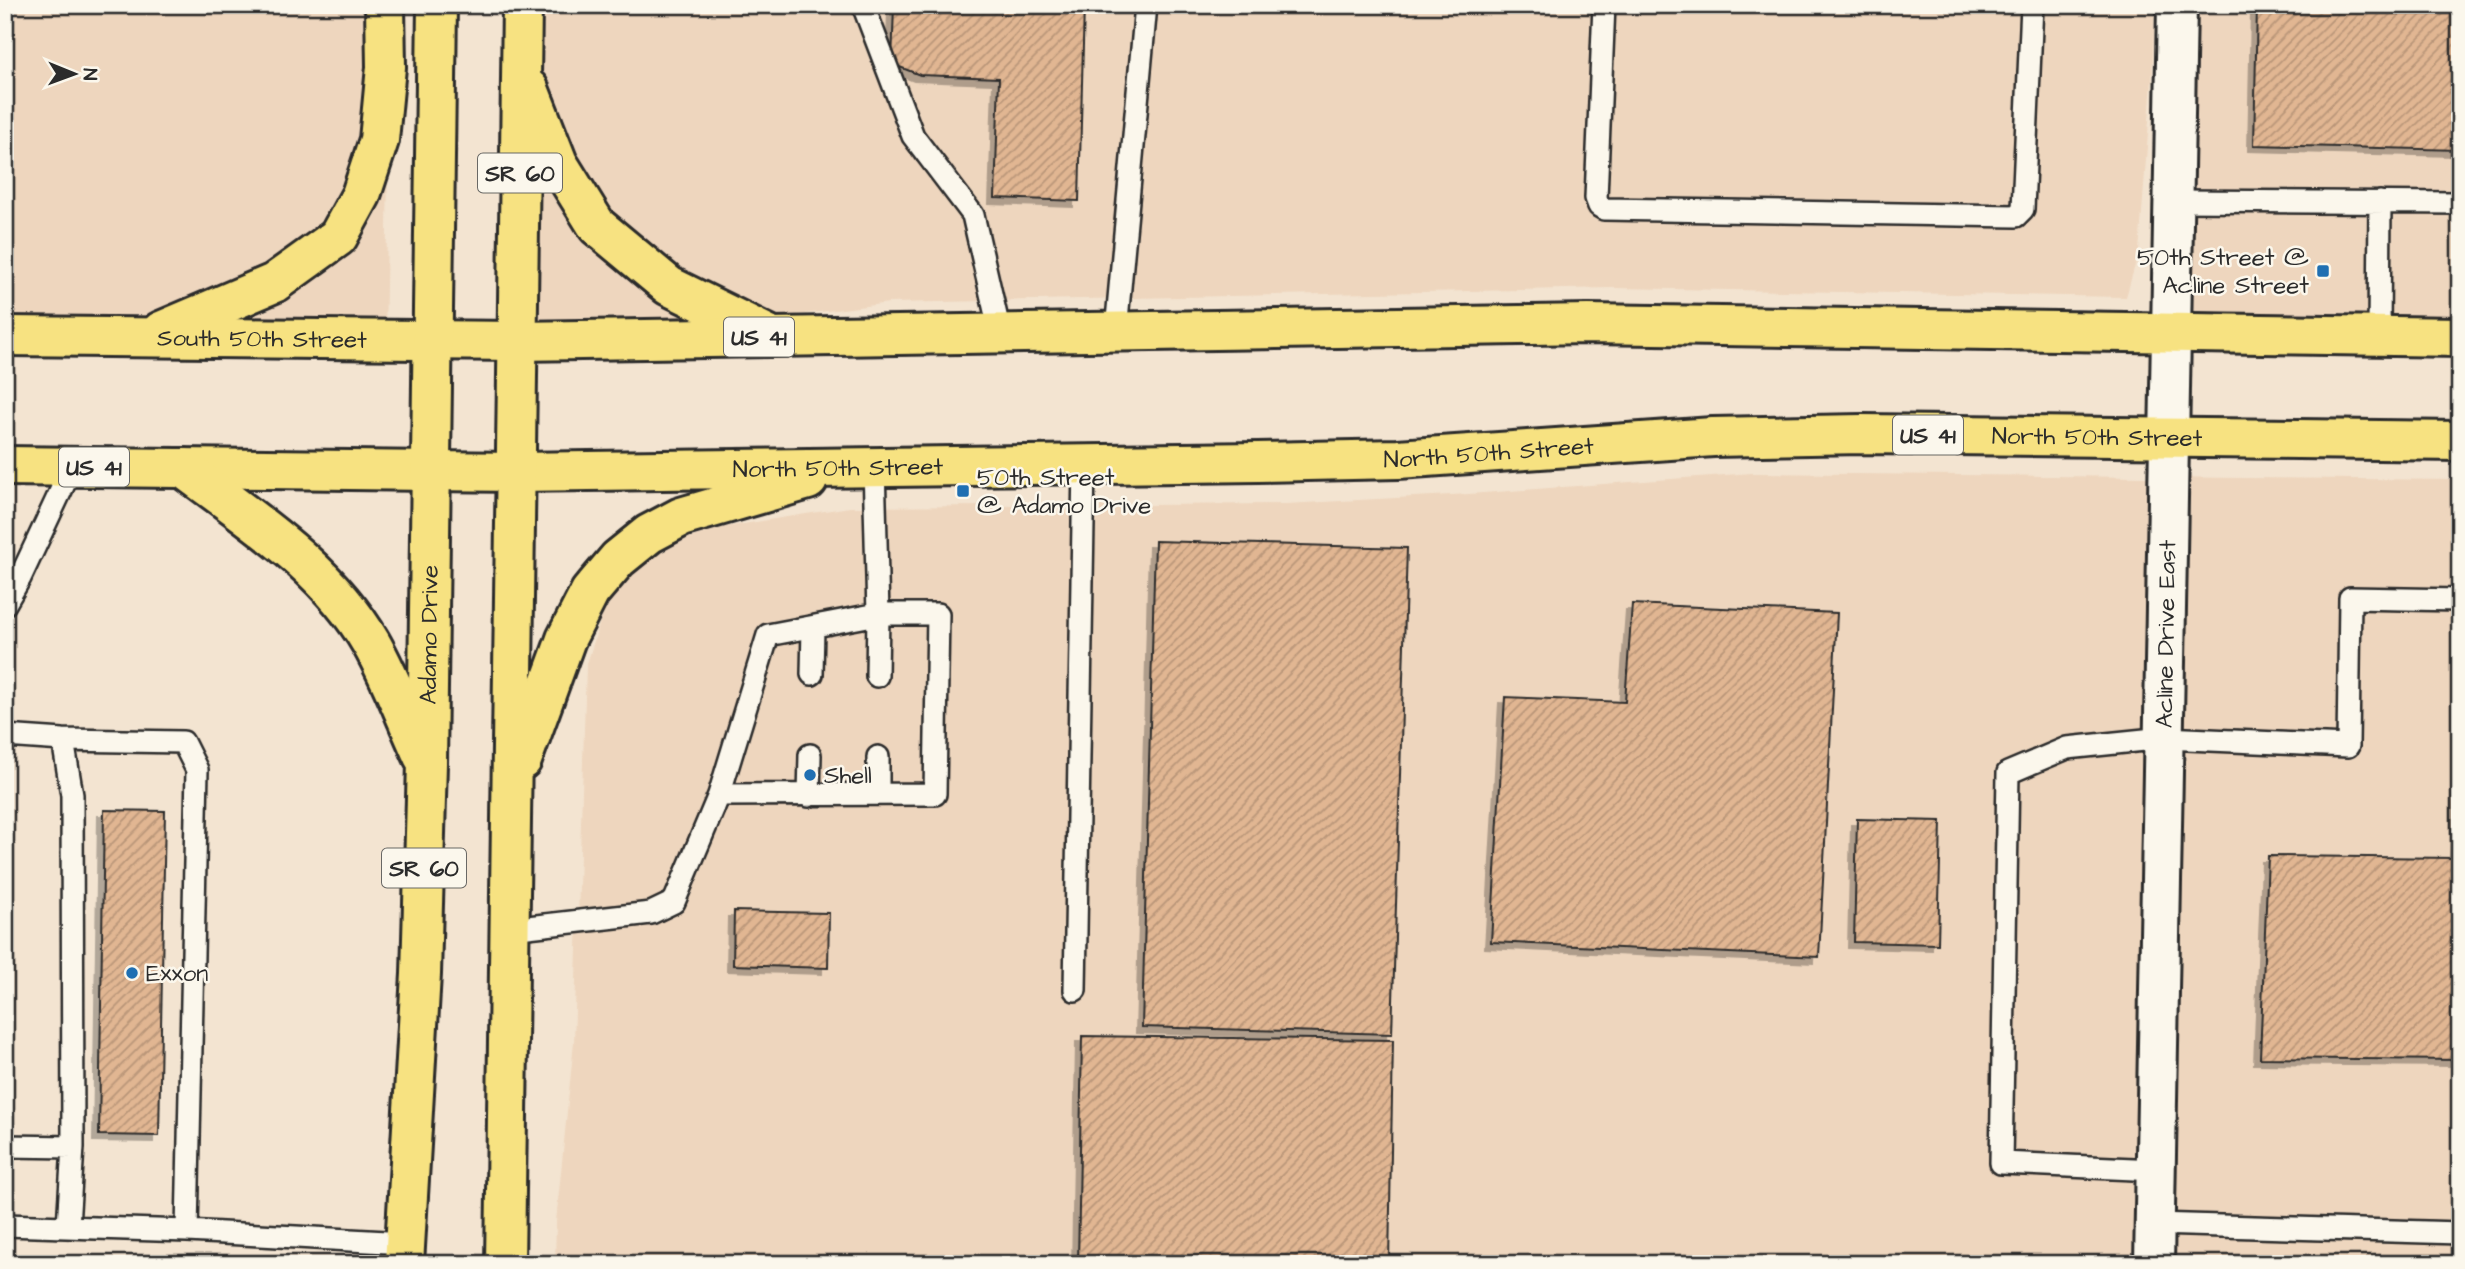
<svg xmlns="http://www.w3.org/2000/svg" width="2465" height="1269" viewBox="0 0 2465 1269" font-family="'Architects Daughter',sans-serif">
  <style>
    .built { fill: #eed6be }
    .building { fill: url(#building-hatch); stroke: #2b2b2b; stroke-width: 2; filter: url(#shadow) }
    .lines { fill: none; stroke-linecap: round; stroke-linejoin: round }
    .service-casing { stroke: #2b2b2b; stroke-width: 26 }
    .minor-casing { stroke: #2b2b2b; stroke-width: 44 }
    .primary-casing { stroke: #2b2b2b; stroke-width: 44 }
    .service { stroke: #fbf7ec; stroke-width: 21 }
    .minor { stroke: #fbf7ec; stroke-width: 38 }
    .primary { stroke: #f7e281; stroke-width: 38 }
    .poi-dot { fill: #1f6fb2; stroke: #fbf7ec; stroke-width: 2.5 }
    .labels { text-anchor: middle; stroke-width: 5; stroke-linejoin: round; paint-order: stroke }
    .shield { fill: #fbf7ec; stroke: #696865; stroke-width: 2 }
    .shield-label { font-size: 23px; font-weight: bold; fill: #2b2b2b }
    .poi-label { font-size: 24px; fill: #2b2b2b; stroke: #fbf7ec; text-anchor: start }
    .street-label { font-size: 24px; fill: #2b2b2b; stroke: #fbf7ec }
  </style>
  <defs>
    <pattern id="building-hatch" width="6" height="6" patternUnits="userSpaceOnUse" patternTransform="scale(1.75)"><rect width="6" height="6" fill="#e1b692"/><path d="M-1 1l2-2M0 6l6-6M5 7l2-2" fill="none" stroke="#b79477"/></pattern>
    <filter id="shadow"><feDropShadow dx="-6" dy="6" stdDeviation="0" flood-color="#0004"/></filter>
  </defs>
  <rect width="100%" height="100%" fill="#f3e4d1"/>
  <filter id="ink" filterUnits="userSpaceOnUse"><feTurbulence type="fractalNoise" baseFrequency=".0143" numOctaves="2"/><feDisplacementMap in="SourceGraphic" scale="14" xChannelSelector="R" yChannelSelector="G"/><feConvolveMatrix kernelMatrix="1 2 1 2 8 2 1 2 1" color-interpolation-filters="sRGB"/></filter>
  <g filter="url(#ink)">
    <path class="built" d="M5,5H391L385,342L5,344Z
      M536,5H2155L2152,81L2139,251L2126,297L1613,288L889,303L525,350Z
      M2176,5H2460V349L2166,356Z
      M1752,473L2460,480V1264H555L556,1222L574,1042L586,667L602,615L625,578L652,557L681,541L718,528L850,507L1286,504L1469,494Z"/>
    <path class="building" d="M894,5H1084L1079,201L995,198L999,78L920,75L892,64Z
      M2257,5H2460V150L2254,145Z
      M1155,541L1407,548L1392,1034L1142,1027Z
      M1632,604L1837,613L1819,957L1491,942L1505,697L1625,702Z
      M2460,738V1060L2260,1058L2268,856L2456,858Z
      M104,810L165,811L159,1136L99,1135Z
      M1857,819L1941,821L1938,944L1854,942Z
      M734,911L829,913L828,968L733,965Z
      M1082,1036L1393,1040L1389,1264H1078Z"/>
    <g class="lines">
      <g class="service-casing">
        <path id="service" d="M863,5L913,136L973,215L1000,333
          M1604,5L1596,198L1599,206L1604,209L2016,216L2023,209L2032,5
          M2174,201L2460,203
          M1116,331L1146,5
          M2379,336L2380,202
          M5,604L20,578L72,467
          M812,674L813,627
          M5,736L63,740L183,742L197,770L187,1231
          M63,740L72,795L73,1147L68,1226
          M878,757V793
          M719,795L935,794L938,614H878L877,676
          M809,796L810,755
          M510,929L651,913L674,902L719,795L768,635L878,614L874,466
          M1075,990L1084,464
          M5,1146L73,1147
          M2156,1170L2001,1163L2008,773L2067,748L2164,738L2348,746L2350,598L2460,600
          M2155,1224L2460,1233
          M5,1225L187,1231L405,1243"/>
      </g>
      <g class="minor-casing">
        <g id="minor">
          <path id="s1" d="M2154,1264L2177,5"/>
        </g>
      </g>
      <g class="primary-casing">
        <g id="primary">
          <path d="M529,89L558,163L597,226L669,286L767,334"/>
          <path d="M161,331L274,283L338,237L361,195L379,140L386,67L385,5"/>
          <path id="s2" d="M5,336L518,341L1588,324L2460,337"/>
          <path id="s3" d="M5,466L516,472L1258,462L1398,459L1713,437L1862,434L2460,441"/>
          <path d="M183,468C252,520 327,567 371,643C391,678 406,719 423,756"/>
          <path d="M522,760L566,639L590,592L618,559L649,534L681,517L808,480"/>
          <path id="s4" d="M404,1264L421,974L427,763L437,5"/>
          <path d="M505,1264L522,5"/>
        </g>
      </g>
      <use href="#service" class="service"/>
      <use href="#minor" class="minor"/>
      <use href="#primary" class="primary"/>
    </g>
  </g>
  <g class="poi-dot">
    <rect x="2316" y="264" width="14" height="14" rx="3.5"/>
    <rect x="956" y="484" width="14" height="14" rx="3.5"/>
    <circle cx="810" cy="775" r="7"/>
    <circle cx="132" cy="973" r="7"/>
  </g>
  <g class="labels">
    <g class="shield">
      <rect x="478" y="153.5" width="84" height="39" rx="5"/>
      <rect x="724" y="317.5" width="70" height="39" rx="5"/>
      <rect x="1893" y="415.5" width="70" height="39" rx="5"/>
      <rect x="59" y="447.5" width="70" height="39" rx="5"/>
      <rect x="382" y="848.5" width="84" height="39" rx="5"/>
    </g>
    <g class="shield-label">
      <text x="520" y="181">SR 60</text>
      <text x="759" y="345">US 41</text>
      <text x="1928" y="443">US 41</text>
      <text x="94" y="475">US 41</text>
      <text x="424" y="876">SR 60</text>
    </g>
    <g class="poi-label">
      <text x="2309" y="265" text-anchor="end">50th Street @<tspan x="2309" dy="28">Acline Street</tspan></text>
      <text x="977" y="485">50th Street<tspan x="977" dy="28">@ Adamo Drive</tspan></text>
      <text x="824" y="783">Shell</text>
      <text x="146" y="981">Exxon</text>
    </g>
    <g class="street-label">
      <text dy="8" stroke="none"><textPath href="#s2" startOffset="257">South 50th Street</textPath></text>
      <text dy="8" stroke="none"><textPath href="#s3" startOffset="2093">North 50th Street</textPath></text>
      <text dy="8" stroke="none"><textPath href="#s3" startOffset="1484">North 50th Street</textPath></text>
      <text dy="8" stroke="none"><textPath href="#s3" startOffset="833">North 50th Street</textPath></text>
      <text dy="8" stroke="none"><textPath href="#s1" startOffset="630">Acline Drive East</textPath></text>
      <text dy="8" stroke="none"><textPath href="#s4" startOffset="630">Adamo Drive</textPath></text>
    </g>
  </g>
  <rect width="2465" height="1269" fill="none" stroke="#fbf7ec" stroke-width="28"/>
  <rect x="14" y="14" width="2437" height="1241" fill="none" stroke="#2b2b2b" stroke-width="2.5" filter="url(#ink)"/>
  <g transform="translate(74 74) rotate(91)" stroke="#fbf7ec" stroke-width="5" paint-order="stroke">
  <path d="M0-5L12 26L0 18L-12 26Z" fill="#2b2b2b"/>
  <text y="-10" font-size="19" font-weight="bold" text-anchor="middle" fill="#2b2b2b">N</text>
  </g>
</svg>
